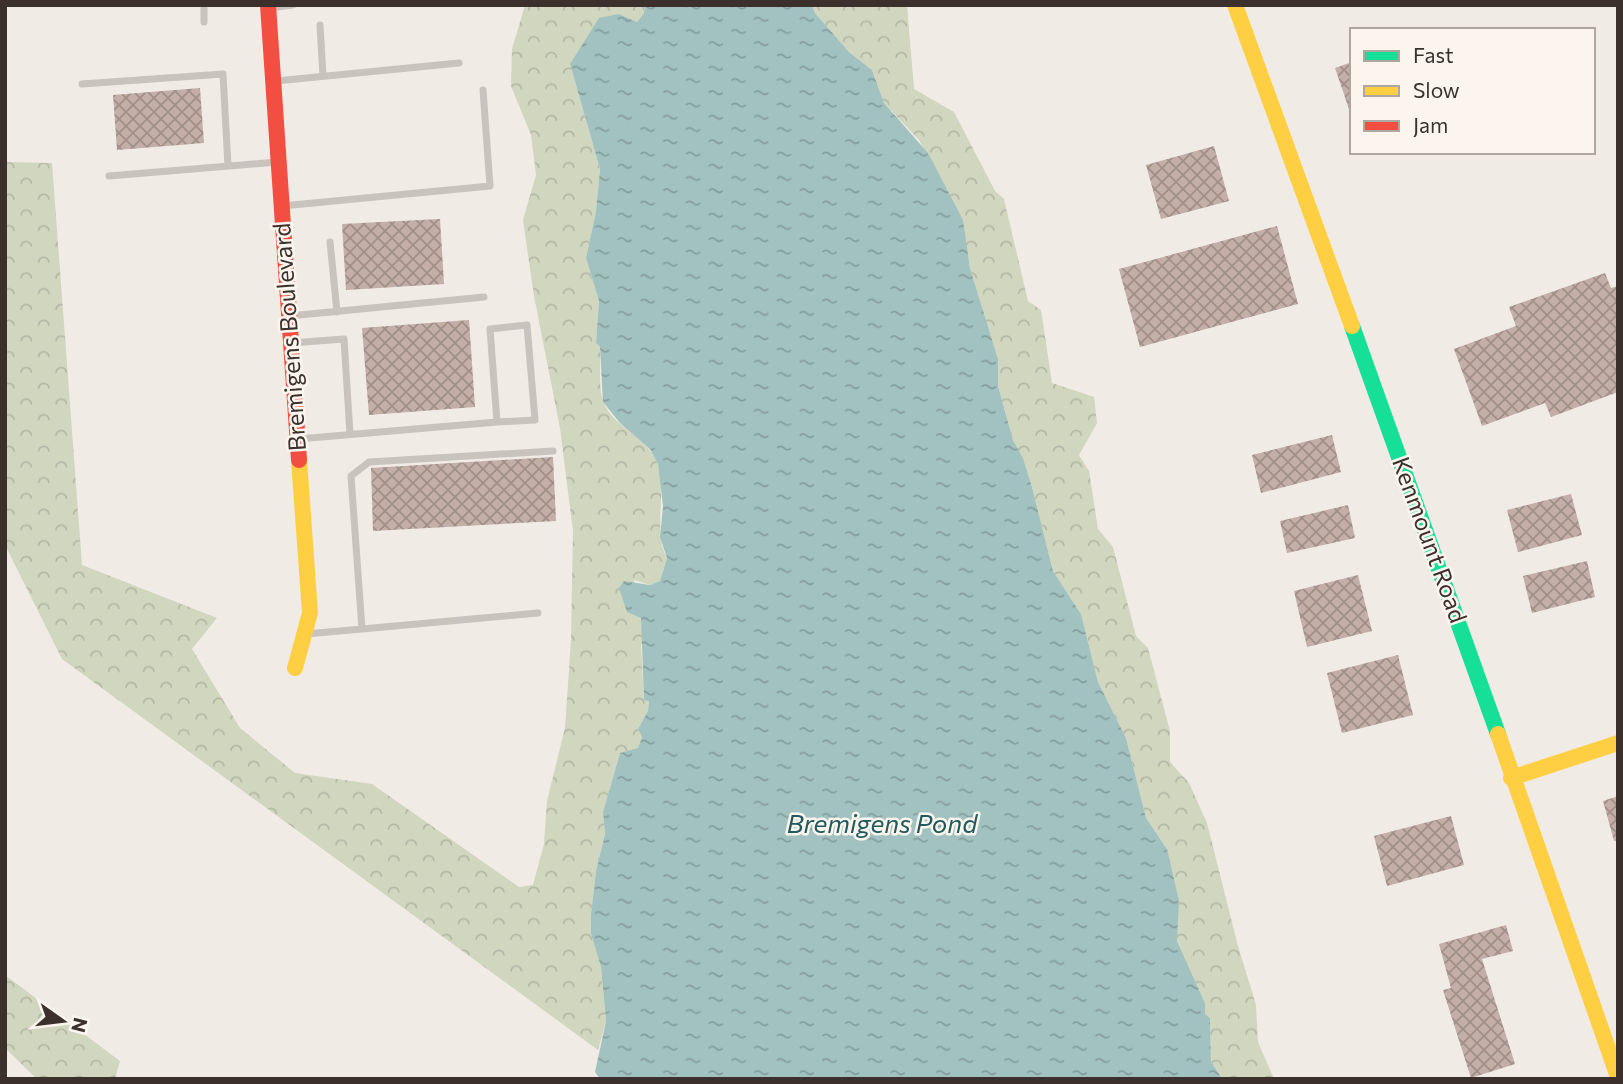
<svg xmlns="http://www.w3.org/2000/svg" width="1623" height="1084" viewBox="0 0 1623 1084" font-family="Commissioner,sans-serif">
  <style>
    .forest { fill: url(#forest-crowns) }
    .water { fill: url(#water-ripples) }
    .building { fill: url(#building-cross-hatch) }
    .lines { fill: none; stroke-linecap: round; stroke-linejoin: round }
    .lane { stroke: #c9c3be; stroke-width: 7 }
    .fast { stroke: #16e098; stroke-width: 16 }
    .slow { stroke: #ffcf43; stroke-width: 16 }
    .jam { stroke: #f24e42; stroke-width: 16 }
    .labels { text-anchor: middle; stroke-width: 5; stroke-linejoin: round; paint-order: stroke }
    .street-label { font-size: 24px; fill: #3b302b; stroke: #fbf5ee }
    .water-label { font-size: 26px; font-style: italic; fill: #1f5a5e; stroke: #fbf5ee }
  </style>
  <defs>
    <pattern id="forest-crowns" width="20" height="18" patternUnits="userSpaceOnUse" patternTransform="scale(1.75)"><rect width="20" height="18" fill="#d1d6bf"/><path d="M2 6a3 3 0 1 1 6 0M12 15a3 3 0 1 1 6 0" fill="none" stroke="#b4b8a4"/></pattern>
    <pattern id="water-ripples" width="26" height="14" patternUnits="userSpaceOnUse" patternTransform="scale(1.75)"><rect width="26" height="14" fill="#a1c2c1"/><path d="M2 4q2-2 4 0t4 0M15 11q2-2 4 0t4 0" fill="none" stroke="#849e9d"/></pattern>
    <pattern id="building-cross-hatch" width="8" height="8" patternUnits="userSpaceOnUse" patternTransform="scale(1.75)"><rect width="8" height="8" fill="#c3afa7"/><path d="M0 0l8 8M0 8l8-8" fill="none" stroke="#a08f88"/></pattern>
  </defs>
  <rect width="100%" height="100%" fill="#f0ebe5"/>
  <path class="forest" d="M525,5H645L644,13L637,22L619,14L570,64L600,169L596,211L586,258L599,301L596,343L600,347C601,363 598,386 603,401C612,427 647,436 657,462C668,493 652,532 667,558L660,581L650,585L634,580L644,638L641,645L644,699L649,700L648,711L638,729L642,737L638,749L620,753L603,812L605,834L596,871L591,914V934L601,967L606,1021L598,1050L62,659L5,545V162L52,163L82,565L217,618L192,649L240,728L295,773L372,784L519,887L533,885L544,844L547,801L565,728L571,640L573,531L560,428L534,296L523,220L536,175L531,135L511,86L512,49Z
    M812,5H907L914,89L954,112L995,191L1004,199L1028,301L1041,310L1052,383L1094,397L1097,423L1079,455L1089,471L1098,529L1113,547L1136,636L1148,648L1170,731V762L1189,783L1207,823L1238,946L1256,1005L1258,1042L1274,1079H1222L1211,1061L1210,1019L1205,1015V1003L1177,941L1176,907L1167,849L1146,818L1126,738L1098,682L1081,614L1053,571L1032,487L1023,458L1013,440L998,386V359L970,268L962,220L919,140L884,103L872,70L850,53L815,13Z
    M5,975L120,1061L115,1079H37L5,1048Z"/>
  <path class="water" d="M645,5H812L815,13L850,53L872,70L884,103L928,153L963,220L970,268L998,359V386L1013,440L1023,458L1032,487L1053,571L1081,614L1098,682L1126,738L1146,818L1167,849L1179,901L1177,941L1205,1003V1014L1210,1018L1211,1061L1222,1079H600L595,1072L606,1021L601,967L591,934V914L596,871L605,834L603,812L620,753L638,748L642,737L638,729L648,711L649,701L644,700L641,618L627,612L619,588L624,581L650,585L660,581L667,558L660,537L663,506L658,464L650,449L620,423L603,402L600,347L596,343L599,301L586,258L596,211L600,169L570,64L599,18L619,14L637,22L644,13Z"/>
  <path class="building" d="M1352,62V111L1350,112L1335,68Z
    M200,88L204,143L117,150L113,95Z
    M1214,146L1229,201L1161,219L1146,165Z
    M440,219L444,284L346,290L342,224Z
    M1277,226L1298,304L1140,347L1119,269Z
    M1605,273L1611,288L1618,286V392L1551,417L1545,403L1482,426L1454,349L1516,326L1509,307Z
    M469,320L475,407L369,415L362,328Z
    M1332,435L1341,472L1261,493L1252,455Z
    M553,457L556,521L373,531L371,468Z
    M1571,494L1582,535L1518,552L1507,510Z
    M1348,505L1355,538L1287,553L1280,521Z
    M1587,561L1595,597L1532,613L1523,576Z
    M1358,575L1372,631L1307,647L1294,591Z
    M1398,655L1413,715L1342,733L1327,673Z
    M1618,796V841H1614L1603,801Z
    M1451,816L1464,865L1387,886L1374,836Z
    M1506,925L1513,951L1482,959L1515,1064L1471,1078L1443,990L1451,988L1439,944Z"/>
  <g class="lines">
    <path class="lane" d="M204,5V22
      M269,8L293,5
      M320,25L323,76
      M276,81L459,63
      M82,84L223,74L228,166
      M109,176L277,162
      M282,206L490,186L483,90
      M330,242L337,312
      M289,316L484,297
      M291,343L344,339L350,434
      M298,439L497,422L490,329L527,325L535,420L497,422
      M362,629L538,613
      M306,634L362,629L351,476L369,462L553,451"/>
    <path class="fast" d="M1352,326L1498,734"/>
    <path class="slow" d="M1235,5L1352,326
      M295,668L310,613L299,460
      M1498,734L1618,1077
      M1511,778L1618,743"/>
    <path class="jam" d="M268,5L299,460"/>
  </g>
  <g class="labels">
    <g class="street-label">
      <text transform="translate(290 337) rotate(-94)" y="8">Bremigens Boulevard</text>
      <text transform="translate(1429 540) rotate(70)" y="8">Kenmount Road</text>
    </g>
    <g class="water-label">
      <text x="882" y="833">Bremigens Pond</text>
    </g>
  </g>
  <rect width="1623" height="1084" fill="none" stroke="#3b302b" stroke-width="14"/>
  <rect x="1350" y="28" width="245" height="126" fill="#fbf5ee" stroke="#aea6a0" stroke-width="2"/>
  <rect x="1364" y="51" width="35" height="10" fill="#16e098" stroke="#aea6a0" stroke-width="2"/>
  <text x="1413" y="63" font-size="21" fill="#3b302b">Fast</text>
  <rect x="1364" y="86" width="35" height="10" fill="#ffcf43" stroke="#aea6a0" stroke-width="2"/>
  <text x="1413" y="98" font-size="21" fill="#3b302b">Slow</text>
  <rect x="1364" y="121" width="35" height="10" fill="#f24e42" stroke="#aea6a0" stroke-width="2"/>
  <text x="1413" y="133" font-size="21" fill="#3b302b">Jam</text>
  <g transform="translate(63 1021) rotate(104)" stroke="#fbf5ee" stroke-width="5" paint-order="stroke">
  <path d="M0-5L12 26L0 18L-12 26Z" fill="#3b302b"/>
  <text y="-10" font-size="19" font-weight="bold" text-anchor="middle" fill="#3b302b">N</text>
  </g>
</svg>
